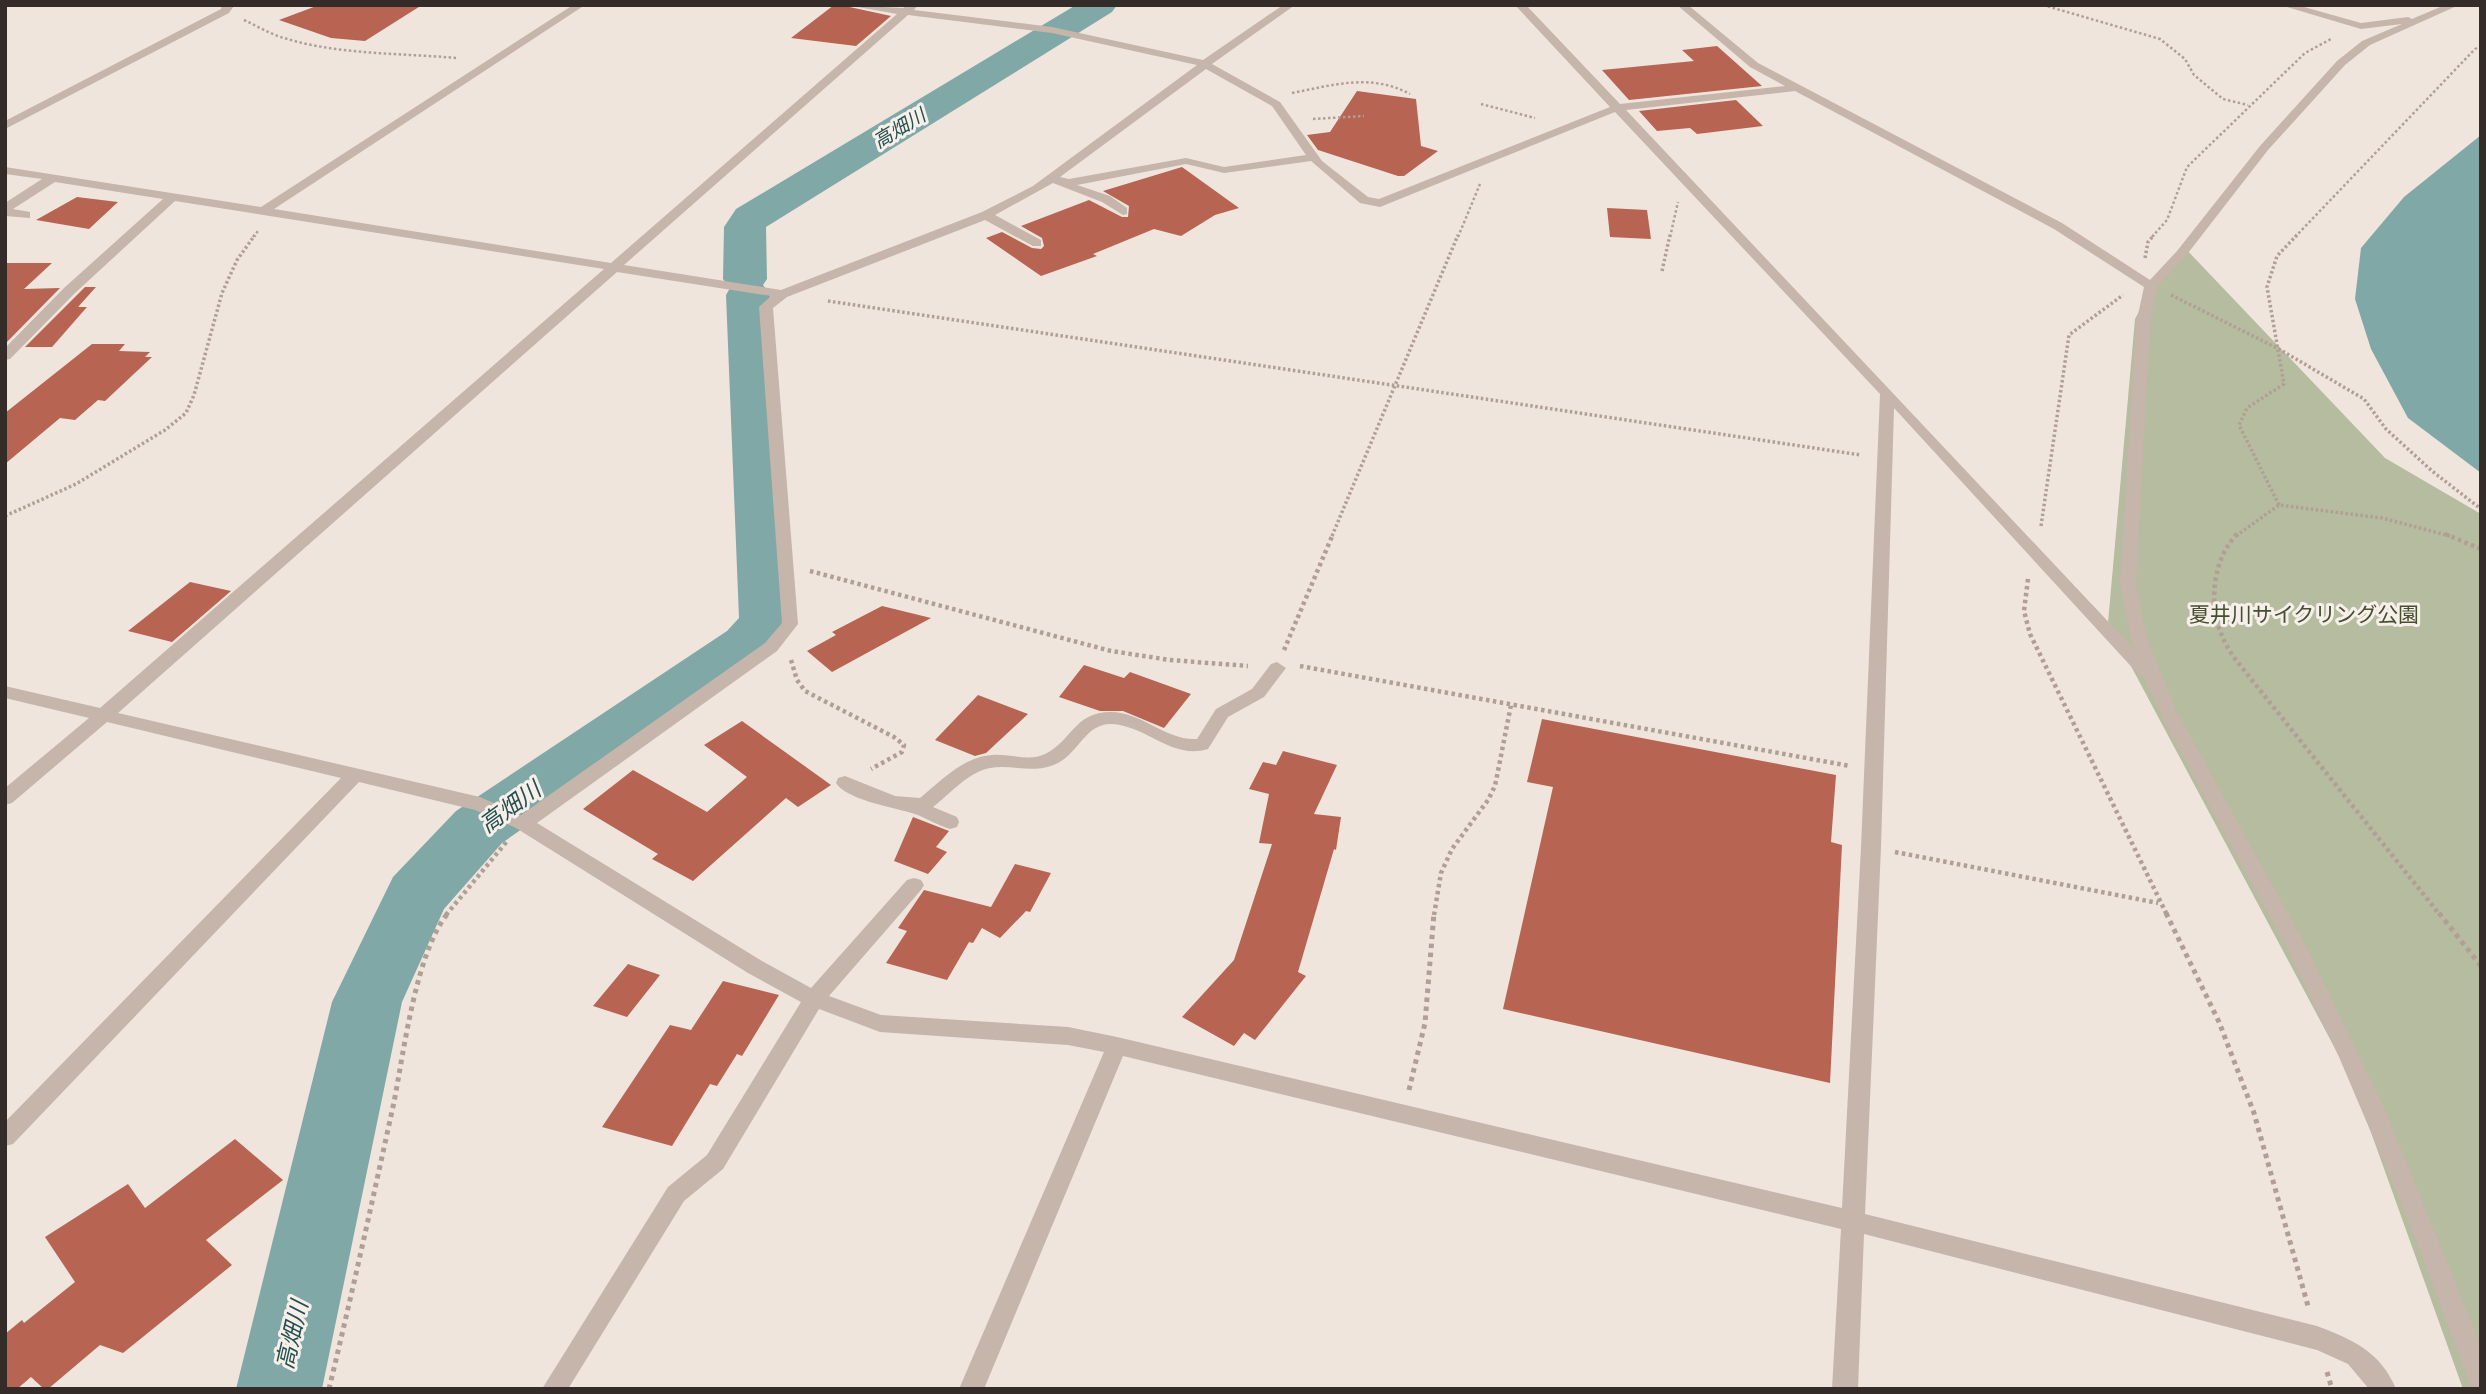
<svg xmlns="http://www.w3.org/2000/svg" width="2486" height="1394" viewBox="0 0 2486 1394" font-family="Commissioner,'Noto Sans JP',sans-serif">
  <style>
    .green { fill: #b5bc9f }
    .water { fill: #80a8a7 }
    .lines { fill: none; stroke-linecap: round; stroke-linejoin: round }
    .river { fill: #80a8a7; fill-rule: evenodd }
    .building { fill: #b76453 }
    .path-far3 { stroke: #b19f95; stroke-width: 2.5; stroke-dasharray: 2.5 2.5; stroke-linecap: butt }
    .path-far2 { stroke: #b19f95; stroke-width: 3.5; stroke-dasharray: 2.5 2.5; stroke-linecap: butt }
    .path-far1 { stroke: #b19f95; stroke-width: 4.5; stroke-dasharray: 3.5 3.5; stroke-linecap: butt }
    .path { stroke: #b19f95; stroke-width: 5; stroke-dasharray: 4.5 4.5; stroke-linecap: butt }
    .minor { fill: #c6b5aa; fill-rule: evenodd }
    .labels { text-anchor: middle; stroke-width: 6; stroke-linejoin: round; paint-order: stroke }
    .far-water-label { font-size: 19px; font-style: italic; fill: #245050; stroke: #f7efe9 }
    .park-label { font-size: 21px; fill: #464f30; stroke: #f7efe9 }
    .water-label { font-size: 23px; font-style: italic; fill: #245050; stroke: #f7efe9 }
  </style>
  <rect width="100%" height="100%" fill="#efe5dd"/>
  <path class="green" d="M2183,246L2385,458L2481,514V1389H2463L2353,1082L2108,623L2135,319L2157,277Z"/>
  <path class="water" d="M2481,135V473L2408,418L2371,349L2355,299L2361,248L2404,197Z"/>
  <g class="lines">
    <path class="river" d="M1076,5H1117L1112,12L766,227L767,279L763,285L770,295L795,618L767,657L502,843L444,909L402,1002L322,1389H236L332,1002L393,877L456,811L727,631L739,618L726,295L730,288L723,279L724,227L736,209Z"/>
  </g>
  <path class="building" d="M319,5H422L365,41L331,38L279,20Z
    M834,5L845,6L891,16L856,46L791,38Z
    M1717,46L1762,86L1629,100L1602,70L1694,61L1682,50Z
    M1357,91L1416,99L1421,146L1438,151L1404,176H1398L1318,150L1307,135L1330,132Z
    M1736,100L1763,126L1697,134L1690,128L1657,131L1639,111Z
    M1182,167L1239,208L1215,215L1181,236L1154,229L1093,254L1097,256L1041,276L986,238L1002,232L1032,248L1041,249L1044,246L1042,238L1021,226L1089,200L1122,217H1128L1129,206L1103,191Z
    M77,197L118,202L89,229L36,220Z
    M1607,208L1647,210L1651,239L1610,237Z
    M5,263H52L24,289L60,288L5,344Z
    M85,287H96L78,307H87L52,347H25Z
    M92,344H125L119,351L150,352L145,357H152L105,401L98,400L75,420L60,418L5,464V413Z
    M190,582L231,591L172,642L128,631Z
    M882,606L931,618L832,672L807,651L836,635L832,632Z
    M1084,665L1124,678L1130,672L1191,694L1164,728L1123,711H1100L1059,697Z
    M978,695L1028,714L986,753L975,756L935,740Z
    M1542,719L1836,775L1831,842L1842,845L1830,1083L1503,1009L1553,787L1527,782Z
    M742,721L831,785L798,807L786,798L693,881L652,859L658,854L583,809L633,770L707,812L747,777L704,745Z
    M1283,751L1337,765L1314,814L1341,817L1336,850L1334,849L1298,972L1306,976L1255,1040L1244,1033L1234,1046L1182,1017L1234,960L1272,844L1259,843L1269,794L1249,789L1263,762L1276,765Z
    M913,817L949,831L936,847L947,852L928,874L894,861Z
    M1015,864L1051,873L1030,912L1026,911L1000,938L982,928L973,943L969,942L947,980L886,963L907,931L898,928L924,890L991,907Z
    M628,964L660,975L627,1017L593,1006Z
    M723,981L779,995L742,1056L737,1054L717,1086L710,1084L672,1146L602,1127L670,1025L691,1030Z
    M235,1139L283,1180L206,1240L232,1265L123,1353L100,1345L48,1389H44L31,1377L17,1389H5V1334L22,1320L24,1323L75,1282L45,1237L128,1184L145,1208Z"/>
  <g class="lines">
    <path class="path-far3" d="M2043,5L2160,39L2185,59L2194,75L2223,99L2248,105
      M244,20C257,26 270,34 284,38C339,55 400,53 457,58
      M1292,93C1333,85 1371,73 1410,94
      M1481,104L1535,118
      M1313,119L1364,116
      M253,237L258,231
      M1458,237L1480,184
      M1670,237L1678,202
      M2152,237L2167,220L2187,167L2305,53L2331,39
      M2295,237L2475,49L2481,46"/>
    <path class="path-far2" d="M2145,258L2148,242L2154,235
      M1662,271L1670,235
      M2171,295L2279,349L2364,399L2386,429L2432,471L2481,509
      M828,301L1861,455
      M2279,505L2239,425L2247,408L2284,384L2267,287L2277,256L2297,235
      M5,516L76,484L165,430L186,413L194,395L222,293L237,260L255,235
      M2041,526L2069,335L2123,295
      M1332,536L1458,235
      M2236,536L2279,505L2382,518L2450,536"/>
    <path class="path-far1" d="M2237,534C2212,560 2208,606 2223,638C2229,653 2241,666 2251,679L2440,915
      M2445,534L2481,549
      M810,571L1111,651L1170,660L1248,666
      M2028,579L2024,611L2030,634L2167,915
      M1284,650L1333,534
      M791,660L797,680L805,691L894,737L904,745L902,752L871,769
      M1300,666L1850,766
      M1895,852L2158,903
      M446,915L508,840
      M1434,915L1441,873L1452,849L1488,800L1495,786L1511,705"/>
    <path class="path" d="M2166,913L2219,1022L2254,1113L2308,1306
      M2439,913L2481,966
      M1409,1090L1425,1023L1434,913
      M2327,1372L2332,1389
      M329,1389C352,1294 373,1198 394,1102C404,1051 416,952 448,913"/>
    <path class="minor" d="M222,5L234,6L229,13L5,129V121L221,9Z
      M573,5H585L274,209L611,263L897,14L847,5L903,8L907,5H918L914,10L1052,27L1203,60L1283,5H1295L1212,64L1280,102L1322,161L1368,197L1379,199L1610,107L1515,5H1526L1620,104L1785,86L1750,67L1677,5H1688L1758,63L2062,223L2150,280L2177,251L2260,146L2337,61L2362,41L2402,24L2361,29L2280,5H2297L2361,23L2408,17L2412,19L2445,5H2459L2370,45L2345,65L2268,150L2185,257L2157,287L2150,324L2136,585L2147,638L2176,710L2309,952L2385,1110L2481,1346V1389H2472L2407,1217L2339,1057L2289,952L2170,733L2143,676L2139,675L1894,408L1881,847L1865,1214L2317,1326C2352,1339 2381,1352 2396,1389H2369L2348,1364L2317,1350L1864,1234L1858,1389H1832L1841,1229L1123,1056L984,1389H959L1104,1052L1068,1045L880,1032L819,1009L723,1169L684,1201L568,1389H542L668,1187L707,1155L801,1002L748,973L516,828L475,810L359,782L13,1144L5,1146V1122L341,778L107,722L12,803L5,805V788L89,718L5,698V686L100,708L604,269L175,201L74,294L10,359L5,360V348L64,288L163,199L55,182L13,209L30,212V218L5,216V203L42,179L5,174V167L261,207ZM908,15L1052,33L1197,65L1033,186L982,212L781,290L624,265ZM1206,69L1272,106L1306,155L1224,167L1186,158L1069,179L1060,177ZM1795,91L2054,229L2144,287L2136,324L2120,585L2133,648L1626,110ZM1615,112L1880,394L1861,847L1842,1208L1117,1037L1068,1027L881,1015L829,996L921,890L924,885L921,880L914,878L907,880L811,988L762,961L537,823L777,651L798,624L773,308L787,297L985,220L1033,246H1041V240L995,215L1053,183L1102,202L1123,215L1127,214V208L1110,196L1077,185L1186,164L1224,173L1311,161L1360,203L1380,207ZM617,272L771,296L759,307L782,623L765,643L521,815L480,797L118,713Z
      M1277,662L1286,668L1264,697L1228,717L1208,749C1172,760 1147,726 1112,724C1086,723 1079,752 1058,763C1035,775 1013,764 990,768C968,772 950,794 933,807L957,817L959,822L957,827L950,829C936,825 922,815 908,812C890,807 846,799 836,783L838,778L845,776L895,796L920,798C942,780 963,757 992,755C1009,753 1029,762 1045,754C1072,741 1074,712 1111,712C1142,712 1166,741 1197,739L1216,709L1252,689L1271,664Z"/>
  </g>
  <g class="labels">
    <g class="far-water-label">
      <text transform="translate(899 128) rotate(-31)" y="7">高畑川</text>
    </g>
    <g class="park-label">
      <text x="2304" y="622">夏井川サイクリング公園</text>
    </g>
    <g class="water-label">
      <text transform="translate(510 807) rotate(-36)" y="8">高畑川</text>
      <text transform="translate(292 1335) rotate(-77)" y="8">高畑川</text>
    </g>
  </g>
  <rect width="2486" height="1394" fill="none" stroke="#342c29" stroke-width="14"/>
</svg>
